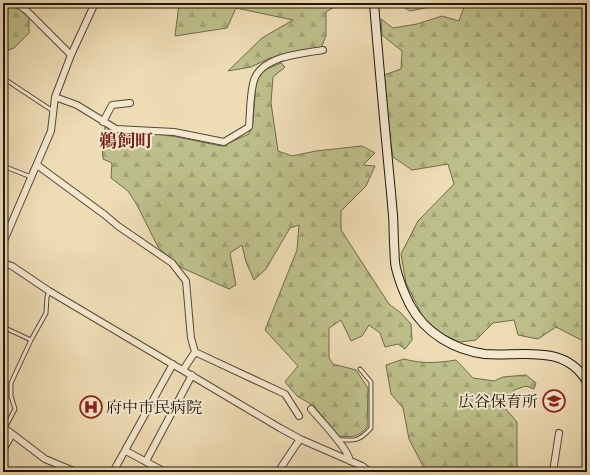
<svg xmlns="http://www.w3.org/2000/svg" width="590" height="475" viewBox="0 0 590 475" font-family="'Libre Bodoni','Noto Serif JP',serif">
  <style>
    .forest { fill: url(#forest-firs); stroke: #6e6b4c }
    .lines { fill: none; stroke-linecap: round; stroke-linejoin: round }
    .lane-casing { stroke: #544837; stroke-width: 5 }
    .street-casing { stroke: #544837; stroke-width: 8 }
    .secondary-casing { stroke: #20170d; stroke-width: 10 }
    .lane { stroke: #f4e8cf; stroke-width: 3 }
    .street { stroke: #f4e8cf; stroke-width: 6 }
    .secondary { stroke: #f4e8cf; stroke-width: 8 }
    .labels { text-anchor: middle; stroke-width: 4; stroke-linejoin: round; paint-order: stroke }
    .poi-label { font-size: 16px; fill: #20170d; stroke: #f4e8cf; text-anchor: end }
    .quarter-label { font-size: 18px; font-weight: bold; fill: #7a1f14; stroke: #f4e8cf }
  </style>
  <defs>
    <pattern id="forest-firs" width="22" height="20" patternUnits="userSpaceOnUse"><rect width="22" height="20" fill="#bdbf8a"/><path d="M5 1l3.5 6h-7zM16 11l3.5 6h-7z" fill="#a2a376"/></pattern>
  </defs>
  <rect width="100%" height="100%" fill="#eedcb5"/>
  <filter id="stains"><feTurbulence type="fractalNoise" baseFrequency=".005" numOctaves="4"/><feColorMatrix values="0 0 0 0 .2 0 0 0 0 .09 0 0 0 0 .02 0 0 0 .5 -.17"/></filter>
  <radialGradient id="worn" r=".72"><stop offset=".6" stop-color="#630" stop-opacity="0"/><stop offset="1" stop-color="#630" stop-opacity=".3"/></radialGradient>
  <path class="forest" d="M3,3H13L29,18V33L14,48L3,52Z
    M181,3H341L326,12V36L321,48L270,58L251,67L228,71L262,38L293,20L236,8L227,28L175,36L179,4Z
    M396,3H451L410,11Z
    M461,3H587V343L556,327L538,339L518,335L514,320L493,323L476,340L460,342L444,335L424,319L406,283L401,254L418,221L454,184L448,164L412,170L393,157L387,119L384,75L401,69L402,51L382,35L381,19L393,28L417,24L442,16L459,21L465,4Z
    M281,63L285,67L273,77L271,103L278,151L292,156L316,151L362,146L375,153L363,165L375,166L366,186L341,211V230L389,304L401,313L411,324L412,340L405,349L398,344L385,347L380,333L369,325L362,336L351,341L341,320L329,328V358L333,364L356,370L368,388L367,427C357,438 352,437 338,436L314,406L297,396L285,382L298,366L265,330L297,250L299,225L290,228L266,269L254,280L246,262L242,245L230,253L236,285L229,289L178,266L158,247L137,205L128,191L111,178L112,163L103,159L102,144L105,127L124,132L167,135L221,146L249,134L253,123L256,83L262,71Z
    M404,359C422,364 438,363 456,360L473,378L494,381L503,377L526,375L536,383L534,389L526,386L514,390L504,407L517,422V467L498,472H429L425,470L409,439L403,408L391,394L386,365Z"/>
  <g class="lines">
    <g class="lane-casing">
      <path id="lane" d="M3,78L53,111
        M3,166L31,177
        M3,327L31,340
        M5,428L15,409L11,396V383L31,340L46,313L47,297L49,291
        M337,439C354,441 359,442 371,428V382L360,369"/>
    </g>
    <g class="street-casing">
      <path id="street" d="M15,3L26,10L71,55
        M55,97L77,105L116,129L174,132L224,142L249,127C250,113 250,97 253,84C258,56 300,54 323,50
        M103,122L112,105L130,103
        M37,165L105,215L118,226L172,263L186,281L191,338L195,352L285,394L299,416
        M3,243L51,131L55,97L71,55L95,3
        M3,263L12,266L49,291L280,428L300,439L362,466L370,472
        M183,370L195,352
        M311,409C320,420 348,448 350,461
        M3,427L45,459L76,472
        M3,450L12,434
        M126,451L165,472
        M146,461L192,375
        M113,472L173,364
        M278,472L300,439
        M553,472L559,433"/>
    </g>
    <g class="secondary-casing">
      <path id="secondary" d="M374,3C379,66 385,129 391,193C393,210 394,227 394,244C395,252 394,260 396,268C399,281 404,293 410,305C425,333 454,350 485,354C521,357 565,343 587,382
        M587,472V471"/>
    </g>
    <use href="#lane" class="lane"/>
    <use href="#street" class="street"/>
    <use href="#secondary" class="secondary"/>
  </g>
  <defs>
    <g id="school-ring" transform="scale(1.15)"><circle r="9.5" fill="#f4e8cf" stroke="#8f2418" stroke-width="1.5"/><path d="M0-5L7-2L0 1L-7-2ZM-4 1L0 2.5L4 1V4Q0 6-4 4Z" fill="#8f2418"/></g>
    <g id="hospital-ring" transform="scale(1.15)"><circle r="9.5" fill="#f4e8cf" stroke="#8f2418" stroke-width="1.5"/><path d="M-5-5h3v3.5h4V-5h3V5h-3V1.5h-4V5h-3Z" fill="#8f2418"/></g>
  </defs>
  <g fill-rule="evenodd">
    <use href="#school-ring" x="554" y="401"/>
    <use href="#hospital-ring" x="91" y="407"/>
  </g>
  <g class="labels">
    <g class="poi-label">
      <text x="538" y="407">広谷保育所</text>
      <text x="106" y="413" text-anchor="start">府中市民病院</text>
    </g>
    <g class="quarter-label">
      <text x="126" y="147">鵜飼町</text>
    </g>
  </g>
  <rect width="590" height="475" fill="none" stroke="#eedcb5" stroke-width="16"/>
  <rect x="4" y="4" width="582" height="467" fill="none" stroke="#20170d" stroke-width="2"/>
  <rect x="8" y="8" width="574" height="459" fill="none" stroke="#20170d"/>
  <rect width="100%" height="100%" filter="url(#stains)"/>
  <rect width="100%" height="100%" fill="url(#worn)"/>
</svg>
